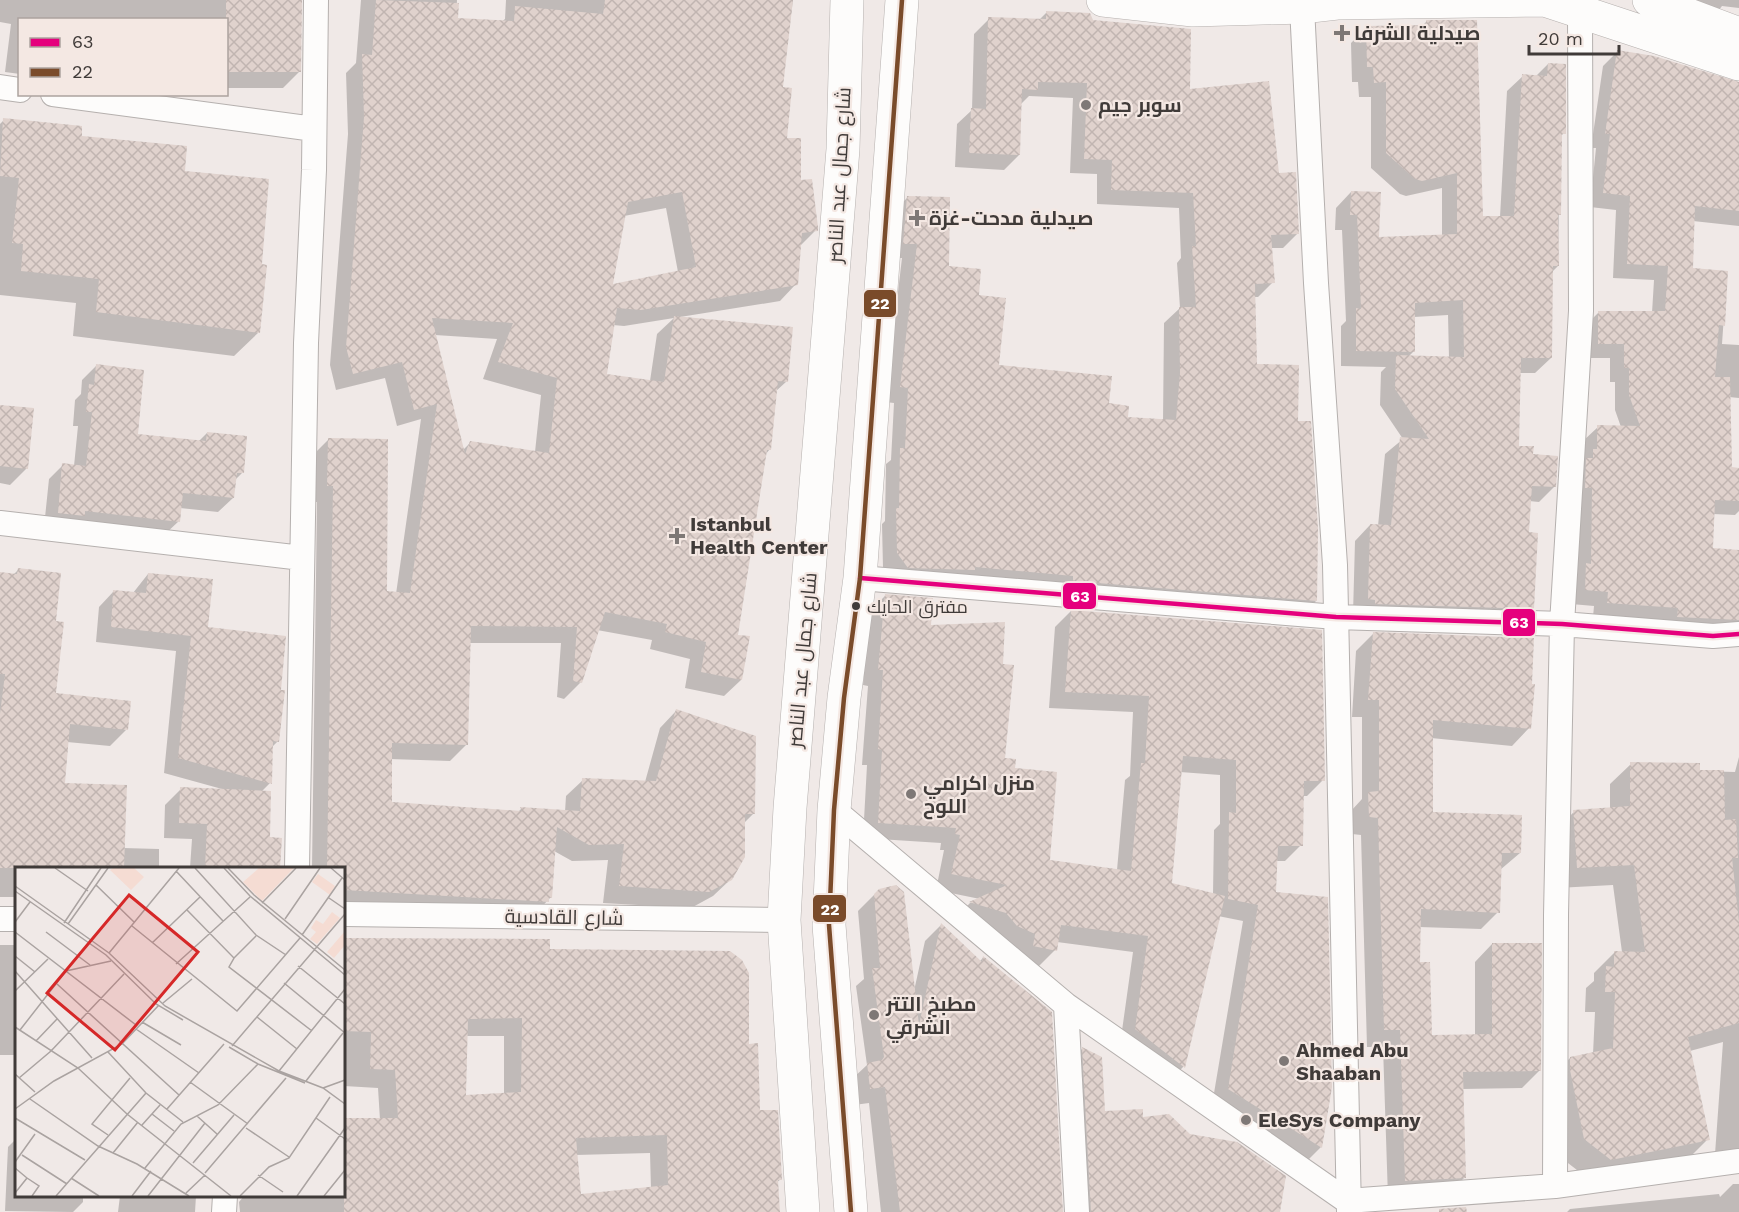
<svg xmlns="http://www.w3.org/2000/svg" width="1739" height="1212" viewBox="0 0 1739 1212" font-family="'Work Sans',Cairo,sans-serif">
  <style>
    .shadow { fill: #0003; fill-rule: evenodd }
    .building { fill: url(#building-cross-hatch); fill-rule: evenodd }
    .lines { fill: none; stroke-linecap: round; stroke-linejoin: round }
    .minor-casing { stroke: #b5b0ae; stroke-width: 26 }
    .secondary-casing { stroke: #b5b0ae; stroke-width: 34 }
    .minor { stroke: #fdfcfb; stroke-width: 24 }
    .secondary { stroke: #fdfcfb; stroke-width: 33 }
    .bus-1-casing { stroke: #f4e8e3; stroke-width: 9 }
    .bus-2-casing { stroke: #f4e8e3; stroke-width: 9 }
    .bus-1 { stroke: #e5007d; stroke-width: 4.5 }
    .bus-2 { stroke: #7a4b2a; stroke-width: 4.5 }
    .poi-dot { fill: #7e7876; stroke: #f4e8e3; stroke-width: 2 }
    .bus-dot { fill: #403b39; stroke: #f4e8e3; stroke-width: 2 }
    .labels { text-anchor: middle; stroke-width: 4.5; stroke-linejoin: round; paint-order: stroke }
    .bus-label { font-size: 18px; fill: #403b39; stroke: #f4e8e3; text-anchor: start }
    .poi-label { font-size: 20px; font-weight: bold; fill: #403b39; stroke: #f4e8e3; text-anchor: start }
    .street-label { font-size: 20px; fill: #403b39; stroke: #f4e8e3 }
    .inset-road { fill: none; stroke: #aaa3a1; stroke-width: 1.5 }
    .view { fill: #d62828; fill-opacity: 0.15; stroke: #d62828; stroke-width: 3 }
    .inset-edge { fill: none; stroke: #403b39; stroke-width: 3 }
    .line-badge { stroke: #f4e8e3; stroke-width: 2 }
    .badge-label { font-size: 16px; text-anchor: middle; font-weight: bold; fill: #fff }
  </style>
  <defs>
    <pattern id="building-cross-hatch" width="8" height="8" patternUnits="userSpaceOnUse" patternTransform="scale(1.5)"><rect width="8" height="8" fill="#e0d2cd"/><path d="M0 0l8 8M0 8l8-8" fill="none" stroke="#c1b5b1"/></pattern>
  </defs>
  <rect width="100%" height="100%" fill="#f0e9e7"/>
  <path class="shadow" d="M0,0H300L299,72L283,88H226V20H20V74L5,72L11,24L0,22Z
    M361,0H457L456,20L501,22L505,19L506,0H793L781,88L785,139L816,230L799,247L796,284L780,301L680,317L787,381L775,392L770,449L765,455L736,636L741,680L724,696L685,688L690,659L650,649L652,640L597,630L581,682L564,699L557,697L561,643H469L467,744L450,761L390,759V803L518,812L521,809L565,812L566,796L583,780L645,782L660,728L676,711L754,813L744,823L731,879L713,896L691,908L603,903L608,860L572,861L554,851L550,898L531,918L344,907V868H312L317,502H311L312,456L328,440L385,593L396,594L421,419L397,426L385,378L336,390L330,365L348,134L346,73L356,63ZM666,208L678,272L611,286L624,216ZM674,318L657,334L650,381L606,375L613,325L624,326ZM435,335L497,339L483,379L541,395L535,452L470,443L463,450Z
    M1653,0H1739V8L1722,6L1719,10Z
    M1046,13L1091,21L1189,91L1278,175L1298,233L1283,248H1271L1273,282L1258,297H1254L1255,366L1297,423L1316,601L1301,616L883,568L882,524L885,521L886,464L891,460L894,403L885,402L902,258H889L892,213L907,198L947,267L977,296L997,367L1108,405L1126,419L1163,421L1164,323L1180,308L1177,263L1181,258L1179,208L1097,204V174L1070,173L1073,98L1029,96L1021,104L1019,155L1004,170L955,167L957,124L972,110L974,34L989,19L1039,20Z
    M1426,22L1482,217H1500L1507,91L1523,76H1536L1548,64L1564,133L1560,137L1558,266L1552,272L1551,358L1535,373H1519L1518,447L1532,456L1555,486L1539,502L1529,501L1528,534L1532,608L1517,624L1353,614L1355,541L1370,525L1378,526L1385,454L1403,439L1380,405L1381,372L1386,367L1341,366V326L1346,321L1342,230H1335L1336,208L1351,192L1378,239L1442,236V188L1406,196L1400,194L1371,168V97H1359L1358,82H1352L1351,43L1366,28L1422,26ZM1448,315L1449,358L1408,357L1413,352L1414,317Z
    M1617,52L1739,91V226L1693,221L1691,270L1727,272L1722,344L1739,345V398L1729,397L1731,469H1739V511L1735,515L1713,514L1712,550L1739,551V635L1593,617L1594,606L1571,604L1572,579L1578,574V502L1583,441L1598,427H1621L1615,410V382H1610V358H1584V327L1599,312L1652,313L1654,280L1613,278L1616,210L1590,207L1596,148H1591L1603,66Z
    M4,120L80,137L183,172L260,265L259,332L234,356L73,336L76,303L0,295V124Z
    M96,366L136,435L199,441L207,433L242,473L235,480L233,498L218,512L180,508L179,521L164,535L44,527L49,479L63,465L74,466L78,426H73L75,400L81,394L82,380Z
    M0,406L27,468L10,485L0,483Z
    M18,570L54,622V694L126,730L110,746L67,742L64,784L123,848L159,849V868H16V897H0V574L13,575Z
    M148,574L206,629L278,741L271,748L270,783L261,792L268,838L280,839L279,868H190L192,839L164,838L165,805L181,789H222L164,773L176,651L96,642L99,607L114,591L133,593Z
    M885,596L929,626L1002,665L1003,759L1013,770L1049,861L1117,870L1125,780L1130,776L1133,712L1049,708L1055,627L1071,611L1323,780L1307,796H1302L1301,845L1285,861H1276L1275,894L1331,1087L1321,1147L1305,1163L1212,1105L1243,921L1218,916L1183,1067L1168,1083L1120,1045L1133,952L1057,942L1055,950L1039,966L1018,962L1020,950L955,918L970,903L980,899L936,890L944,850H940L941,843L863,838L867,765H862L868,686L863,685L869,612ZM1180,772L1220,775V824L1214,830L1213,894L1170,884Z
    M1373,634L1529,728L1512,746L1431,738V813L1520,853L1500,870L1498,912L1481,929L1419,927V964L1431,1037L1475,1036V962L1492,944L1540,1070L1522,1088L1462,1089L1464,1178L1447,1195L1388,1198L1383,1047H1367L1361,835L1352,834L1351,811L1362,799V717H1352L1356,651Z
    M1739,757V1150L1715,1154L1723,1042L1690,1051L1708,1139L1687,1160L1590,1180L1564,1160L1550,1079L1570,1058L1593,1054L1595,1012H1585L1586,988L1594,981V973L1615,952H1622L1613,885L1557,888L1553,832L1574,812L1610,809V784L1631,764L1698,771L1735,772Z
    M879,890L914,991L925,941L941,925L979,962L983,958L1061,1212H881L869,1103L854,1105L851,1080L867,1065L856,986L864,979L858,911Z
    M344,940L548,941V951L747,1045L759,1111L781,1179L776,1183L778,1212H240L239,1202L244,1196H344V1120H380L378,1088L344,1086ZM466,1036H504V1095L464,1097ZM650,1153L651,1189L580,1196L576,1155Z
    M0,945H16V1055H0Z
    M1083,1048L1103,1112L1142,1119L1278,1212H1075L1067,1064Z
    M16,1139V1196H83V1202L73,1212L5,1211L8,1147Z
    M1733,1184H1739V1212H1567L1570,1209L1719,1194L1720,1197Z
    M120,1196H196L195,1212H118Z"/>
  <path class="building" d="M226,0H302L301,72H226Z
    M376,0L459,3L458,18L514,21L515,6L603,14L605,0H793L783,87L792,88L787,138H801V180L812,179L818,227V231L802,233L798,285L641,310L617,308L607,374L664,382L674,316L793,327L788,382L778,381L771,450H767L738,635L750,636L742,680L701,672L706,642L665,632L667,624L605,612L582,683L573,681L577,627L471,626L468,745L392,743V802L522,811L520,807L580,811L582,778L656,781L676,709L756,736L755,814H745V857L732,880L709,892L619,886L624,844L589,845L557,827L552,898H549V902L344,890V868H327L333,486H327L328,438L388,439L387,591L410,593L437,404L414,410L402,362L353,374L346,347L364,117L362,54L372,55ZM682,192L696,267L613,284L628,202ZM432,318L513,323L498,362L557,378L549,453L470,441L465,454Z
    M1046,11L1090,13L1093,20L1191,29L1190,89L1269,81L1279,173L1296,172L1299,234L1271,235L1275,283L1255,284L1257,364L1299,365L1298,421H1311L1318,529L1317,601L1073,581V576L1030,572L975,567V570L908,568L897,553L896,508H899L900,448H905L908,388L900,387L917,244H903L907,196L950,197L949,266L981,269L979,295L1006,298L999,365L1112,376L1109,403L1129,406L1128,417L1176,420L1180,373L1179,307H1196L1192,246H1196L1193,193L1111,190L1112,160L1084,159L1087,83L1038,82V90L1022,89L1020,155L969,153L971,108L986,109L988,17L1046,19Z
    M1426,20H1477L1483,216H1514L1522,74L1547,76L1548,63L1566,64V134H1562L1561,215H1558L1559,266H1553L1552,358H1521L1519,446H1534L1533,454L1558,456L1556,487L1532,486L1529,532L1538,533L1534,609L1375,604V600L1368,599L1370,524L1391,525L1400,437L1429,439L1395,389L1396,355L1464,357L1463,300L1415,303V352L1356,351V308L1361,309L1357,215H1350L1351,191L1381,192L1379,237L1457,234V173L1422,181L1415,179L1386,153V82L1374,83L1373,67H1367L1366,26L1426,25Z
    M1617,50L1654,56L1739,82V211L1695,206L1693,268L1728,271L1725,326L1719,325L1715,377H1730L1732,467L1739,468V501L1715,500L1713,548L1739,550V620L1677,617L1678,608L1607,603L1608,592L1585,590L1586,563L1591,564L1592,488H1585L1586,458H1593V449H1597V425L1640,426L1629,395V368H1624V344H1598V311H1665L1668,266L1627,264L1630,196L1603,193L1610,134H1605Z
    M3,118L82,126V136L187,146L185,171L269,179L262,264L267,265L260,333L96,312L99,279L21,271L23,244L12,243L19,178L0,176Z
    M96,364L144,370L138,434L206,441L207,432L247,436L244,473H237L234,498L183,493L180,522L85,511V516L58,513L62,463L86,466L92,412H86L89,384L94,385Z
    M0,405L34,408L28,469L0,466Z
    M18,568L61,573L56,621L64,622L56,693L131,701L128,730L70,724L65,783L127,785L124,868H0V714L5,674H0V572L17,574Z
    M148,573L213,579L208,627L286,636L281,690H285L279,742L273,741L272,784L178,758L191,636L111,627L113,590L146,593Z
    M885,594L933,598L931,625L1005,622L1003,664L1014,665L1005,758L1016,759L1015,768L1057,772L1050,860L1131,871L1141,763H1145L1149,696L1065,692L1071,610L1322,630L1325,781H1304L1303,846H1278L1276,892L1328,897L1332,1087L1322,1148L1228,1089L1258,905L1228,899L1229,812L1236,813V760L1183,756L1172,883L1225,896L1185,1068L1135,1029L1148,936L1061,925L1057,951L1033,946L1035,934L1017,926L1006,913L969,902L1007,885L951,874L960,835L955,834L956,828L878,823L882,750L878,749L883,670H878Z
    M1373,632L1534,638L1532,684H1535L1531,729L1433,720V812L1522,815L1521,853H1502L1500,913L1421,909L1420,962H1430L1432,1035L1492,1034V943H1542L1541,1071L1463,1072L1466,1178L1405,1181L1400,1030H1384L1378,818L1369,817L1368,792L1379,791V700H1368Z
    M1630,762L1700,763V770H1724L1725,820L1736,819L1738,858H1732L1739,922V1023L1688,1037L1710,1140L1611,1160L1584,1139L1570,1070V1057L1613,1048L1615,992H1605L1606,966L1614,967V951L1645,952L1634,865L1577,868L1573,810L1630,806Z
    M180,787L271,791L270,837L282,838L280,868H205L207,824L179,823Z
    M896,885L904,892L919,1025L941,923L982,962L983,956L1052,1012L1063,1212H900L885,1087L870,1089L867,1063L882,1060L884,1057L872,968H880L874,894L879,889Z
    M344,938L550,939V949L730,951L742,960L749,973V1044L758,1043L760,1110H778L782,1180H778L780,1212H344V1118H398L395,1070L370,1069L371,1032L344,1031ZM522,1018L521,1092L466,1095L468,1019ZM667,1135L668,1185L581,1194L576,1138Z
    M1082,1047L1102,1057L1105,1111L1143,1109V1117L1169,1114L1190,1134L1237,1142L1286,1176L1280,1212H1091Z
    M1466,1207L1467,1212H1439V1209Z"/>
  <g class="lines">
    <g class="minor-casing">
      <path id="minor" d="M1302,7L1316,283L1335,565L1349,1212
        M0,87L20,90
        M53,94L314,129
        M0,523L302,558
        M860,578L1336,617L1562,624L1713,636L1739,634
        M834,810L1066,1005L1347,1201L1555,1186L1739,1161
        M297,868L306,343L314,170L316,0
        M344,914L784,920
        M0,919H16
        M1066,1005L1077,1212
        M1555,1186L1556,915L1562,624L1581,311L1580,12L1585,0
        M224,1212L225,1196"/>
    </g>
    <g class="secondary-casing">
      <path id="secondary" d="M1103,0L1193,10L1302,7L1337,3L1545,0L1739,64
        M1649,0L1739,34
        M803,1212L784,920L790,808L843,149L847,0
        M851,1212L829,925L834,810L844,698L860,578L902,0"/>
    </g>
    <use href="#minor" class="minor"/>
    <use href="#secondary" class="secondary"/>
    <g class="bus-1-casing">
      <path id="bus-1" d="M860,578L1336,617L1562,624L1713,636L1739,634"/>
    </g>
    <g class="bus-2-casing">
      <path id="bus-2" d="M851,1212L829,925L834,810L844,698L860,578L902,0"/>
    </g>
    <use href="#bus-1" class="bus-1"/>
    <use href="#bus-2" class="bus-2"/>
  </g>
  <g class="poi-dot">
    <path d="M1339 24h6v6h6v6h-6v6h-6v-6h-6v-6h6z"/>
    <circle cx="1086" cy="105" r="6"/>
    <path d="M914 209h6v6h6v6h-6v6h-6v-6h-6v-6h6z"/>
    <path d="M674 527h6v6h6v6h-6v6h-6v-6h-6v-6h6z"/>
    <circle cx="911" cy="794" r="6"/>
    <circle cx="874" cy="1015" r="6"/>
    <circle cx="1284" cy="1061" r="6"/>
    <circle cx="1246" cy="1120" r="6"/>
  </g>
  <circle class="bus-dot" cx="856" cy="606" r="5"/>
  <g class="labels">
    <g class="bus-label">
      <text x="867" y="613">مفترق الحايك</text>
    </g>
    <g class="poi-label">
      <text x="1354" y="40">صيدلية الشرفا</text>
      <text x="1098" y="112">سوبر جيم</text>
      <text x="929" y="225">صيدلية مدحت-غزة</text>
      <text x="690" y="531">Istanbul<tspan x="690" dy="23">Health Center</tspan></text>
      <text x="923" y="790">منزل اكرامي<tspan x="923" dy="23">اللوح</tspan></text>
      <text x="886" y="1011">مطبخ التتر<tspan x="886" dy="23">الشرقي</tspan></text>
      <text x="1296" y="1057">Ahmed Abu<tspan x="1296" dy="23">Shaaban</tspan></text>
      <text x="1258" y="1127">EleSys Company</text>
    </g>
    <g class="street-label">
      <text transform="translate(839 175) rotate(-87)" y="7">شارع جمال عبد الناصر</text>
      <text transform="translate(802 660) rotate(-85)" y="7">شارع جمال عبد الناصر</text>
      <text transform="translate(564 917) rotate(1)" y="7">شارع القادسية</text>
    </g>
  </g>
  <g transform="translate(15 867)">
    <rect width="330" height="330" fill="#f0e9e7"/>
    <path d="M98,1H119L129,10L116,23L95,3ZM303,7L320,19L315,28L297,15ZM317,45L325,51L302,77L295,72L301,65L296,61L301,53L308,57ZM330,64V78L319,91L312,85Z" fill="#f5dcd3"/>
    <path d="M244,1H279L247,34L228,15Z" fill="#f5dcd3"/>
    <path class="inset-road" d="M40,1L73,24M180,1L241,68L271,88M209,1L235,29L330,108M213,1L239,28L330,103M316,1L330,13M161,4L208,54M81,18L119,55M0,19L94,86L150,139L264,204L308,221L330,237M0,24L91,88L141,137L168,153M314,31L330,42M247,36L281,1M172,43L219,91L214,100L297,164M270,52L305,1M0,55L15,35M49,56L86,1M53,57L93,1M117,59L222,144L285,71M0,65L121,158M31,65L75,98M287,68L327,11M137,76L185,30M94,86L164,1M0,89L20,105M219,91L241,69M161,97L235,30M283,99L330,137M0,104L77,191M269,116L330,166M42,117L164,228M0,124L33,92M148,136L177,112M242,150L282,182M127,155L166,178M0,160L63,201L112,247L216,329M121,162L184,206M5,163L51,104L96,94M21,174L42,152M217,179L330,47M214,180L243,197L290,216M93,185L131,226L168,255M264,204L330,122M0,207L20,225M4,211L36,184L109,107M291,214L328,166M175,215L233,257M308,221L330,213M15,232L83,279L122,297L174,329M0,242L39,214L107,177L144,138M152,242L209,177M137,247L159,264M182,249L202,267M0,251L70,293M301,251L330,272M127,258L145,238M231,261L274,290M93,268L77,257L115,211M98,286L123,255M7,288L52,317M0,295L20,267M178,296L219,248M0,301L12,311L0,326M130,301L166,257L203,238L243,197M190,306L271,211M243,308L268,325M12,311L24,319L17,329M56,311L84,329M171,326L190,308M41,329L131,226M117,329L136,304M133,329L190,256M225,329L254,300L274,291L315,230M282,329L330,261M309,329L330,303"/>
    <path class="view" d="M114,28L183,85L100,183L32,126Z"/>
    <rect width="330" height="330" class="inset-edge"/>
  </g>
  <g class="line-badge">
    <rect x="863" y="289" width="34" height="29" rx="6" fill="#7a4b2a"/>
    <rect x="1062" y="582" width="35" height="28" rx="6" fill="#e5007d"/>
    <rect x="1502" y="608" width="34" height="29" rx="6" fill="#e5007d"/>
    <rect x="812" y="894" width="35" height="29" rx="6" fill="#7a4b2a"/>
  </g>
  <g class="badge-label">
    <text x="880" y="309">22</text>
    <text x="1080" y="602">63</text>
    <text x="1519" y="628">63</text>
    <text x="830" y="915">22</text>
  </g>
  <rect x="18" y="18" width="210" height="78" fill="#f4e8e3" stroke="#aca39f" stroke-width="1.5"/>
  <rect x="30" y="38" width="30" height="9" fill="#e5007d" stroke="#aca39f" stroke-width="1.5"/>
  <text x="72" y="48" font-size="18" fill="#403b39">63</text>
  <rect x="30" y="68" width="30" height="9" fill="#7a4b2a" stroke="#aca39f" stroke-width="1.5"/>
  <text x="72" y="78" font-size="18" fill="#403b39">22</text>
  <path d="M1529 45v9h90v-9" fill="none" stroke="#403b39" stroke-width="3"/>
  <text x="1538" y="45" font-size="18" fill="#403b39" stroke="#f4e8e3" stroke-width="4.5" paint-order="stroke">20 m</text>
</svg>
